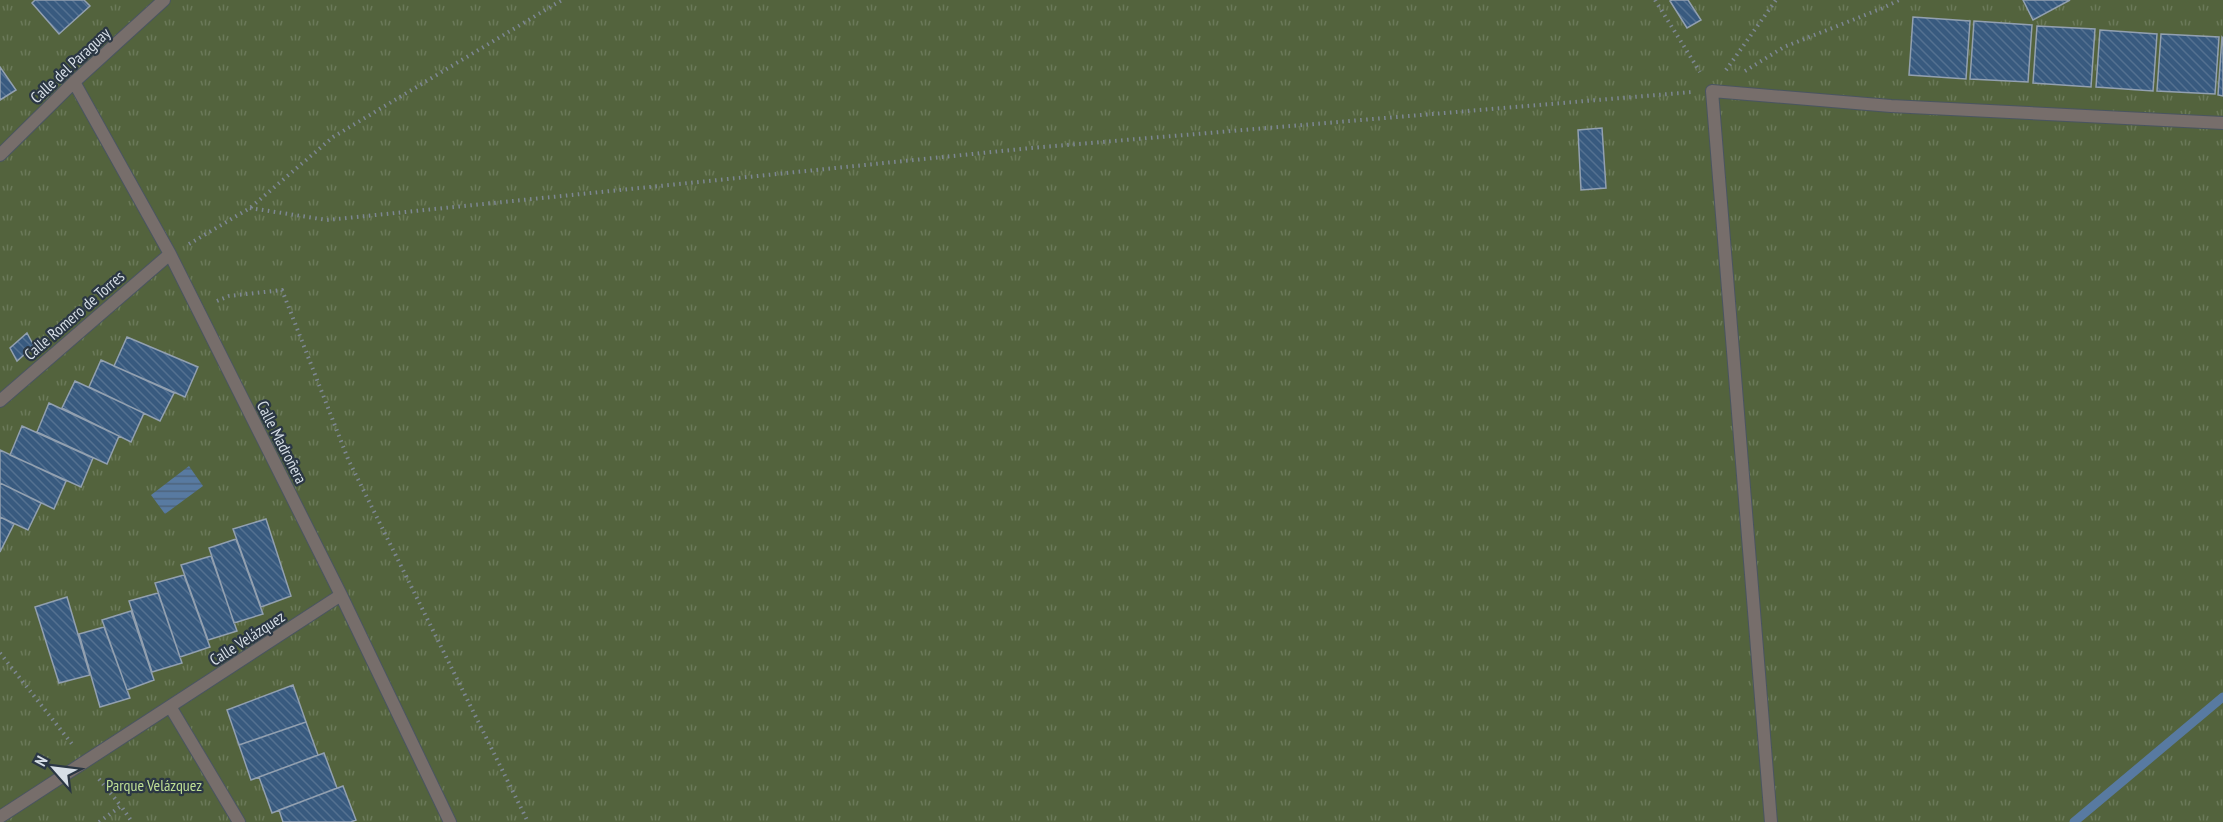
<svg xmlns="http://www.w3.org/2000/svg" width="2223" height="822" viewBox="0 0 2223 822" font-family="'PT Sans Narrow',sans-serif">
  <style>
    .park { fill: url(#park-tufts) }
    .water { fill: url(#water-rules) }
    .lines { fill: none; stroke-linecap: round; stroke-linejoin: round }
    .stream { stroke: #587aa1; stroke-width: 9 }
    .building { fill: url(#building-back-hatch); stroke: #92a0b0; stroke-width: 1.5 }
    .service-casing { stroke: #4a5561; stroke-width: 14 }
    .minor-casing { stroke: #4a5561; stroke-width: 14 }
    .path { stroke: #7d8792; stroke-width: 4; stroke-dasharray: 1.5 4.5; stroke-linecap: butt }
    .service { stroke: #776e6b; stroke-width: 12 }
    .minor { stroke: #776e6b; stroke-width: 12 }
    .labels { text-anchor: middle; stroke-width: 4.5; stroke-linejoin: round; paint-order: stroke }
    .street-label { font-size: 16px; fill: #d7dfe7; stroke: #2b3744 }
    .park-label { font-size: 16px; fill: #bfdf95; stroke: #2b3744 }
  </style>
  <defs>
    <pattern id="park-tufts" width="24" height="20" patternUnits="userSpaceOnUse" patternTransform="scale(1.5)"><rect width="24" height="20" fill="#53633d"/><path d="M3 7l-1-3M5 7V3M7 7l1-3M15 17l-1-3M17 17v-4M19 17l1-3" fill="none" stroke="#6b7959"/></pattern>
    <pattern id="water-rules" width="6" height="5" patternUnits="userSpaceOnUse" patternTransform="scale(1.5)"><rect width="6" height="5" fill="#587aa1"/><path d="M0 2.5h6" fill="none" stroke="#4e647c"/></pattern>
    <pattern id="building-back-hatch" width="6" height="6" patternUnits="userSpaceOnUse" patternTransform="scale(1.5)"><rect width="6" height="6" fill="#385a7f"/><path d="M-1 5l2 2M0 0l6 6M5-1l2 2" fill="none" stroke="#547191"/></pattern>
  </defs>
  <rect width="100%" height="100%" fill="#2b3744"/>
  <path class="park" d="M0,0H2223V822H0Z"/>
  <path class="water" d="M189,466L203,486L165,514L151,495Z"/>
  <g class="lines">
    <path class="stream" d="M2074,822L2223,697"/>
  </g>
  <path class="building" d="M35,0H84L90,6L59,34L32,3Z
    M1672,0H1688L1701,20L1687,28L1670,1Z
    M2023,0H2070L2033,20Z
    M1913,17L1970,21L1966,79L1909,75Z
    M1974,21L2032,25L2028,82L1970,79Z
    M2037,26L2095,29L2091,87L2033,83Z
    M2100,30L2157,34L2153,91L2096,87Z
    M2161,34L2219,37L2215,94L2157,91Z
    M2222,37L2223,38V96L2218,95Z
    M0,67L16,90L0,100Z
    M1602,128L1606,188L1581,190L1578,130Z
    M27,333L34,346L17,361L10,348Z
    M127,337L198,367L185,397L114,366Z
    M101,360L174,393L160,421L89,387Z
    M75,381L144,413L131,442L62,408Z
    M49,403L119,436L107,464L37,432Z
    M22,426L93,458L81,487L10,455Z
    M0,450L66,481L54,509L0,483Z
    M0,483L41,503L28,530L0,517Z
    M0,517L14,524L0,552Z
    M266,519L291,596L261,607L233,529Z
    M236,539L263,614L234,623L209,548Z
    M211,556L237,631L208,640L181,565Z
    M184,575L210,647L180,657L155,583Z
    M158,593L182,663L152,672L129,601Z
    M67,597L90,675L59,683L35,607Z
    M131,611L154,680L127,690L102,620Z
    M104,627L130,698L100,707L79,634Z
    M293,685L306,722L239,745L227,710Z
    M306,722L318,755L251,780L239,745Z
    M324,753L337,788L272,813L259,777Z
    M343,786L356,820L351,822H283L279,810Z"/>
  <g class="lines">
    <g class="service-casing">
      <path id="service" d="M1771,822L1712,91L1891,106L2223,123"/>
    </g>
    <g class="minor-casing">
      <path id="minor" d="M74,82L170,254L341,595L450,822
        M0,155L74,82L164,0
        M0,401L170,254
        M171,708L239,822
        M0,817L341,595"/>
    </g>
    <path class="path" d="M1655,0L1700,72
      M1726,70L1776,0
      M1745,71L1784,47L1883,8L1899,0
      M250,208L327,220L1031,148L1692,92
      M189,244L250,208L333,137L562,0
      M217,301L229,296L282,290L348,459L528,822
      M0,653L72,744
      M99,779L121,806
      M99,822L121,806L132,822"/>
    <use href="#service" class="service"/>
    <use href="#minor" class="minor"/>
  </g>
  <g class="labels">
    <g class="street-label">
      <text transform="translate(70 65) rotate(-43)" y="6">Calle del Paraguay</text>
      <text transform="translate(74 315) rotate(-41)" y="6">Calle Romero de Torres</text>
      <text transform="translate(282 442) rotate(63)" y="6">Calle Madroñera</text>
      <text transform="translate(247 638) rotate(-33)" y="6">Calle Velázquez</text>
    </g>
    <g class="park-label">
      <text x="154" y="791">Parque Velázquez</text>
    </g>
  </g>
  <g transform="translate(54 768) rotate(298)" stroke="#2b3744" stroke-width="4.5" paint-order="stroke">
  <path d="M0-4.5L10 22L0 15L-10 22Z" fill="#d7dfe7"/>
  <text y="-9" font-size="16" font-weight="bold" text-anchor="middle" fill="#d7dfe7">N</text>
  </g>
</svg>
